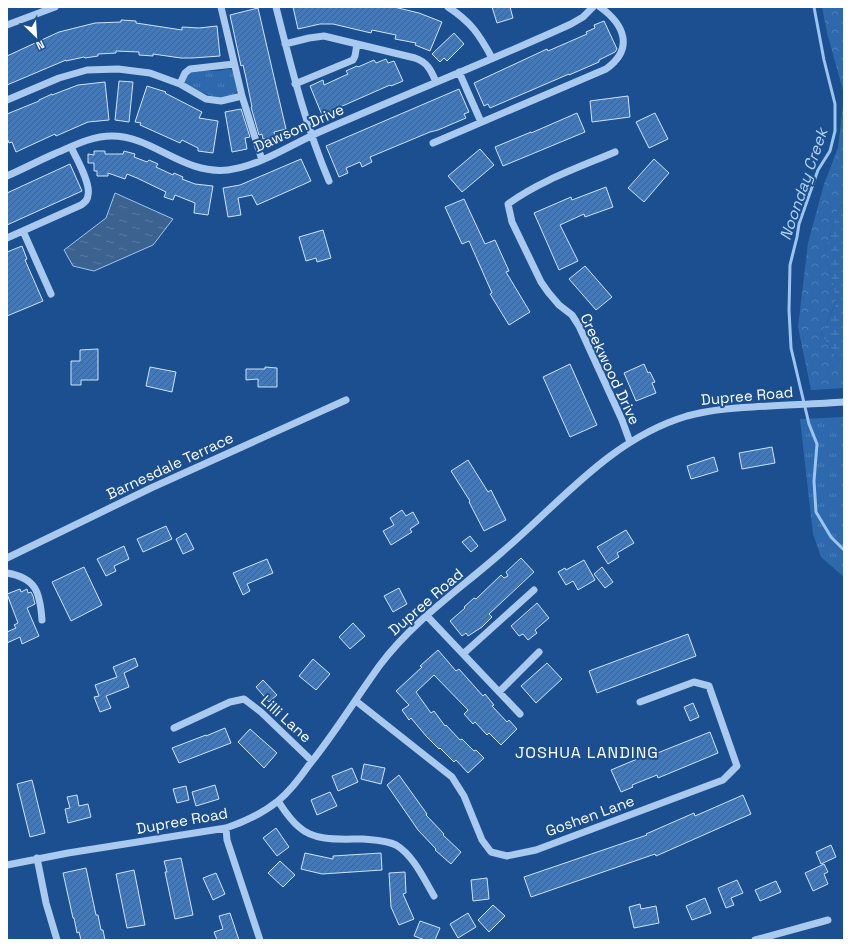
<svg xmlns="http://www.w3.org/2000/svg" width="851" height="947" viewBox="0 0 851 947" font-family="'Space Grotesk',sans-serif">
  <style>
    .forest { fill: url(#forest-crowns) }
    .wetland { fill: url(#wetland-marsh) }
    .park { fill: url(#park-tufts) }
    .water { fill: url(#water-ripples); stroke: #9cc4f0 }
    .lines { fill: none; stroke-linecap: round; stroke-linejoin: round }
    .stream { stroke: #9cc4f0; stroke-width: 3 }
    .building { fill: url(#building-hatch); stroke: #cfe3fa }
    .minor { stroke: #a9c9ee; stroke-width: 7 }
    .labels { text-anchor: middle; stroke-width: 4; stroke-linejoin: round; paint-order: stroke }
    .street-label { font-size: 15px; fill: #fff; stroke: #1b4f8f }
    .water-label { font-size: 16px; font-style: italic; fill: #b5d3f5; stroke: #1b4f8f }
    .neighbourhood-label { font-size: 16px; letter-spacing: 1px; fill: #fff; stroke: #1b4f8f }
  </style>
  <defs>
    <pattern id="forest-crowns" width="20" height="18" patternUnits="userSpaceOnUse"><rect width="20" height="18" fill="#2e69ad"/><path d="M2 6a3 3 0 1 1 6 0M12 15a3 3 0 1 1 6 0" fill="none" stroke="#4d80b9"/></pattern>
    <pattern id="wetland-marsh" width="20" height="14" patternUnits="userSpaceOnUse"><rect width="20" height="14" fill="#2e69ad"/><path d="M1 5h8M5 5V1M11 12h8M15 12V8" fill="none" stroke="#4d80b9"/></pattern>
    <pattern id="park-tufts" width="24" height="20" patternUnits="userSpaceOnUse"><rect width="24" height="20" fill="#2e69ad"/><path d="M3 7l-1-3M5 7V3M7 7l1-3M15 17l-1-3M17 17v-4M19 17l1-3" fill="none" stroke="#4d80b9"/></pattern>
    <pattern id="water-ripples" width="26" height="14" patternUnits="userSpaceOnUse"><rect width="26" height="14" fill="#3c6290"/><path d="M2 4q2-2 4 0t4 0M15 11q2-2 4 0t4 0" fill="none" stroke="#597aa1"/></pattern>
    <pattern id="building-hatch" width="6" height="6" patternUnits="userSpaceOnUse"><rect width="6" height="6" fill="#4478b7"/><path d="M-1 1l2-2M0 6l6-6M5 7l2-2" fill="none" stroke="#486282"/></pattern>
  </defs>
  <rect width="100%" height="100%" fill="#1b4f8f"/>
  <path class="forest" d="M822,7H844V94L827,33Z
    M844,96V201L839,207L825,251L837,300L821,334L844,368V388L811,390L798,327L808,243L824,184L838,148Z"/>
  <path class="wetland" d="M844,201V368L821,334L837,301L825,251L839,207Z"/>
  <path class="park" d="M230,69L232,70L237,90L236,93C219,104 203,92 187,85L185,82C188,66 204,72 217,71C221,71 225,69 230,69Z
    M844,417V577L821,557L813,534L800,419Z"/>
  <path class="water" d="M115,193L173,219L153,245L94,271L73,266L64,250L106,218Z"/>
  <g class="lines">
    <path class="stream" d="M814,7L824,60L835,104V131L830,151L818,170L799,224L797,237L790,265L789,310L791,348L809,424L817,444L814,481L816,512L831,537L844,550"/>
  </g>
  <path class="building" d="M293,7H394L419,13L442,22L430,51L415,45L416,43L395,39L396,35L372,30L371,33L333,24H320L298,29Z
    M492,7H510L513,18L497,23Z
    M258,8L286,129L274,132L275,137L263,139L262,134L259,135L251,107H252L246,78L243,65L241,66L230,15Z
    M121,20L136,21V23L182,30V27L199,28L217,26L220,56L192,58H181L153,54V56L139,55V52L116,51V53L98,54V56L85,58L84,57L66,61V60L7,85V56L59,32L95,23L121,22Z
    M604,21L617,49L615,52L599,60V62L569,75V74L490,108L488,104L484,106L474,83L547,49L548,51L587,34L586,32L595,28L594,25Z
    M454,33L464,44L447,61L444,58L440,62L432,54Z
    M386,59L388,63L394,61L403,81L391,86L390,85L322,115L310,86L323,80L324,85L348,74L346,71L357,66L358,67L374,60L376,63Z
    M119,81L133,82L129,122L115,120Z
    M105,82L109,120L88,122L56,136L55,134L16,152L12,142L9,143L7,138V114L39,101V100L52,94V95L78,85Z
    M147,86L166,92L165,93L202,112L199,118L218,121L213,153L198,151V148L182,140L180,143L140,125L141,123L135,122Z
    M459,89L469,112L464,114L466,118L438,130L430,132L370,157L372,162L362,167L360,162L346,168L348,173L339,177L326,146Z
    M628,96L630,117L592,122L590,101Z
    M241,109L250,137L245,138L247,149L232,152L225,112Z
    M577,113L585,132L503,166L495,147L531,132V133Z
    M655,113L668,139L649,148L636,122Z
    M480,149L494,165L462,192L448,176Z
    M94,151H105V154H123L124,151L135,154L134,157L147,162L149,160L158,164L156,167L173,175L174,173L183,177L182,179L195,184L213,186L208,215L194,213L195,203L175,195L173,200L164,197L166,192L137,178L127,174L125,179L108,173V176H97V171H94V163H88V154L94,155Z
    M301,159L311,181L257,205L252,195L238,198L241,215L228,217L223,188L240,185Z
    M654,159L669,173L644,202L628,188Z
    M70,164L82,191L7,225V193Z
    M606,187L613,207L585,217L584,214L560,225L578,261L559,270L534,213L571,197L572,200Z
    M464,199L485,244L495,240L509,271L506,272L530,312L509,325L490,294L492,293L469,241L462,244L445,207Z
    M323,230L331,258L317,262L316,258L306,261L299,237Z
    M22,246L27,259L25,260L43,301L7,316V252Z
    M585,266L612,297L596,310L569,279Z
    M98,349V380H81V385H71V361H80V350Z
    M570,364L597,425L570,437L543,377Z
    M644,364L648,373L650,372L655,382L652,383L656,393L636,401L624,373Z
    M150,367L176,372L172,392L146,386Z
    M265,367L277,368V387H258V379L246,380V369H265Z
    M772,447L775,463L742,469L739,453Z
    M714,457L718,471L691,479L687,466Z
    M468,460L488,492L491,490L506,520L484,531L469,502L470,501L451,471Z
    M402,510L406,516L413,512L419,523L410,529L412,532L391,545L383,531L394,525L390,518Z
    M166,526L172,539L143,552L137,539Z
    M626,530L634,543L617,553L619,557L608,564L597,547Z
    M186,533L194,549L183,554L176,539Z
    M470,536L478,546L471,552L462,542Z
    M124,546L129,559L114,566L116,571L106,576L97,559Z
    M521,558L534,572L489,614L492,617L482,627L468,636L466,633L462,636L450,621L465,608L464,607L474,598L476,599L501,575L504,578L508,576L506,572Z
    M267,559L273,573L247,584L250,591L243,595L233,573Z
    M584,560L595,580L578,590L573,581L566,585L558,572L565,568L566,570Z
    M84,567L102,605L71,621L52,582Z
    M602,567L613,582L605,588L594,574Z
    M399,588L407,604L393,612L384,596Z
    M20,589L21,592L27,589L28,593L31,592L33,596L35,604L27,608L39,636L22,644L20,637L7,643V632L16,628L14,625L18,623L7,594Z
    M537,603L549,618L535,630L537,633L528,640L523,634L519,636L511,626Z
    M353,623L365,636L350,649L339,637Z
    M688,634L696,656L597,693L589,671Z
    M438,650L456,671L459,669L483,696L485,694L494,705L492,706L507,722L509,720L517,729L501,745L489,733L487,735L475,722L473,724L464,714L468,710L434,675L416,692L431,713L434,711L445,726L446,725L460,740L462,739L474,751L476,750L484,758L468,773L456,760L454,762L440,748L439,749L426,736L411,718L409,720L402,710L409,705L396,691L422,667L420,666Z
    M135,658L138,666L124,673L129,687L106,696L111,708L100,712L94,697L99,696L95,685L117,677L113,667Z
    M313,659L330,674L316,690L299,676Z
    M547,663L562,679L536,703L521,686Z
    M263,680L277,695L269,702L256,687Z
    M693,703L699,717L690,721L684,707Z
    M225,728L231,743L179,763L172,748L206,735V736Z
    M250,729L277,753L264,768L238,742Z
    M710,732L718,753L658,778L657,775L632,785L633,787L621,792L611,770L649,754L650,756Z
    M364,764L385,768L381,784L361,779Z
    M352,768L358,782L338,791L332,776Z
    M399,775L427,814L426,815L444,834L443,835L461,852L451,864L435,850L436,849L418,830L387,785Z
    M32,780L45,833L30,837L17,784Z
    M215,785L219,799L196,806L192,792Z
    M186,786L189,800L177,803L173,789Z
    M330,792L337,806L317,815L311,800Z
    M77,795L79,806L88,804L91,817L68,823L65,809L70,808L67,797Z
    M743,795L751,814L656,856L655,854L531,897L524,877L647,835L646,834L694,813L695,816Z
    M276,828L289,847L277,856L263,838Z
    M831,845L836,857L821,864L816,852Z
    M305,853L333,859V856L381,853L382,870L322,874L301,869Z
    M181,858L193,915L175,919L165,872H167L164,861Z
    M280,861L295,875L283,887L268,873Z
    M824,864L828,872L824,874L828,884L813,891L805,873Z
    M86,868L96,915H98L101,930H103L105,940H81L79,932L77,933L74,918H73L63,873Z
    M134,870L145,925L127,928L116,874Z
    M405,872L406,893L403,894L414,919L399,925L391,907L389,873Z
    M216,873L225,894L213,900L203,878Z
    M487,878L489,899L473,901L471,880Z
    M737,880L743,893L731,898L734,905L726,908L718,888Z
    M776,881L781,892L760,901L755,890Z
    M705,898L711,913L692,920L686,906Z
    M640,904L641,909L656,906L659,923L634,928L629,907Z
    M493,905L505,916L489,932L478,920Z
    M230,913L239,940H217L214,932L223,929L219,916Z
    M468,913L476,927L458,938L450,924Z
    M420,921L440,928L435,940H425L414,936Z"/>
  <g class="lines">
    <path class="minor" d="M221,7L242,96L262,160
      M276,7C291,66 305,124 329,181
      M448,7C471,22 479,34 492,58
      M7,25L55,7
      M285,44L309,38L324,36L415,58C427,62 431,70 436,82
      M459,72L481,122
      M180,84L185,73L190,69L234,64
      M295,84L353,60L355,56L357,44
      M7,100L59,78L87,70L118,69L150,73L180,84L206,99L221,101L242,96
      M433,143L606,69C634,49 625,25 600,7
      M615,152C580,167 539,181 508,204L512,222L541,282L548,292L559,305L572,315L579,326L622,420L630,442
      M7,176C23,169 38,161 54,154C73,146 91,136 112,136C153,136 183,175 228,170C261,166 293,143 324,130C406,94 490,61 571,24L583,17L593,7
      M23,231L51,294
      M7,238L81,205C85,202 88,200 88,195C91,183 76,158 71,147
      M7,558L151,488L346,400
      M7,573C36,578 40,592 42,620
      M427,616L520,714
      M463,654L534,590
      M499,692L539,652
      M356,701L452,777L464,796L482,840L491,852L507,856L536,850L723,780L737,766L709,686L694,682L640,702
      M174,728L230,702L244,699L261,712L312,761
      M278,801C284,810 290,820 299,827C315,842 342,839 363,839C374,840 386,840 396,845C413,855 424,879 434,896
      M226,828L227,840L260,940
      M37,858L46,903L57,940
      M7,865L68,853L226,828C244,822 263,813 278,801C290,791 300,778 309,765C335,733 356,698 380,665C413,621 460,589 501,553C560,503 610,439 687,416C709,410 731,408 753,407C783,405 814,404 844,402
      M755,940L828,920"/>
  </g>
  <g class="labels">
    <g class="street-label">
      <text transform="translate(299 128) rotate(-24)" y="5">Dawson Drive</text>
      <text transform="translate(610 369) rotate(65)" y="5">Creekwood Drive</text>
      <text transform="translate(747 396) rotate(-5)" y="5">Dupree Road</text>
      <text transform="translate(170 466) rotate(-25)" y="5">Barnesdale Terrace</text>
      <text transform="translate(426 602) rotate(-41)" y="5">Dupree Road</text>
      <text transform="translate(286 719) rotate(42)" y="5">Lilli Lane</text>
      <text transform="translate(590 816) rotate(-20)" y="5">Goshen Lane</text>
      <text transform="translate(182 821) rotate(-10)" y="5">Dupree Road</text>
    </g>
    <g class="water-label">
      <text transform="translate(803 184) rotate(-71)" y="6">Noonday Creek</text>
    </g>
    <g class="neighbourhood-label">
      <text x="587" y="758">JOSHUA LANDING</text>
    </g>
  </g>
  <rect width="851" height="947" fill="none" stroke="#ffffff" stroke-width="16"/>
  <g transform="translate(36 36) rotate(155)" stroke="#1b4f8f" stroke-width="3" paint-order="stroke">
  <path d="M0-3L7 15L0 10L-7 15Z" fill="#ffffff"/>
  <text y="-6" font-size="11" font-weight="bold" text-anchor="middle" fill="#ffffff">N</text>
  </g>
</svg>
